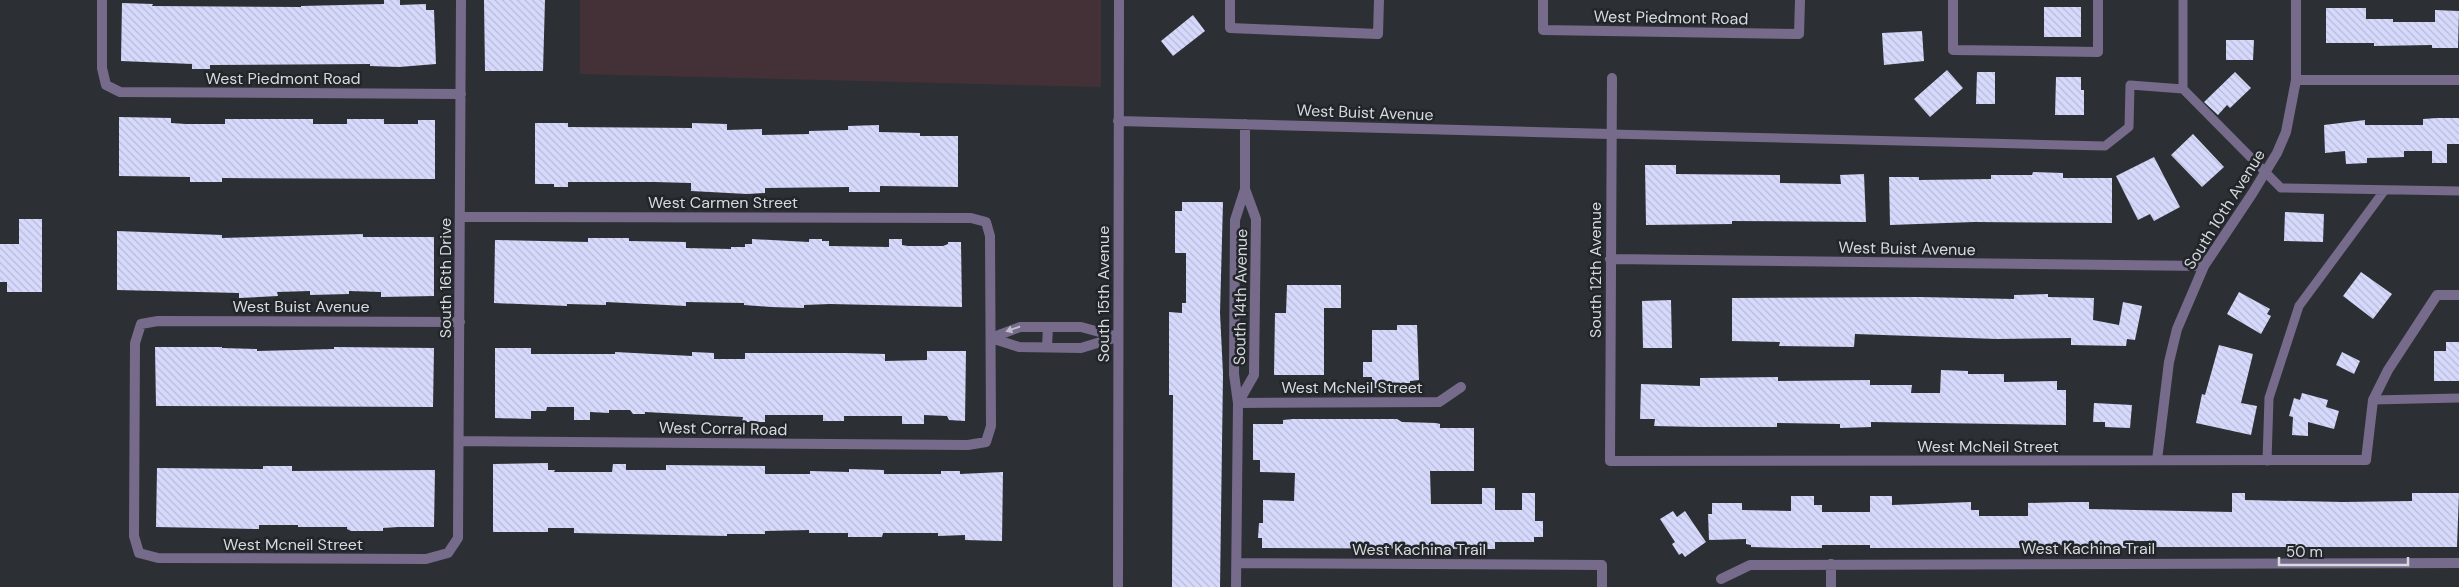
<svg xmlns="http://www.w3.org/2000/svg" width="2459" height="587" viewBox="0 0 2459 587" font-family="'DM Sans',sans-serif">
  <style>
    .commercial { fill: #443137 }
    .building { fill: url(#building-back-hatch) }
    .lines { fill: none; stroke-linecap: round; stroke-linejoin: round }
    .service { stroke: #776b8c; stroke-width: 9 }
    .minor { stroke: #776b8c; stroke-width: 10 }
    .oneway { fill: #bfbec9 }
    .labels { text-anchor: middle; stroke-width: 5; stroke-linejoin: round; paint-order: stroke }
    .street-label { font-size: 16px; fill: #d7dadd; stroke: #22262a }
  </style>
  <defs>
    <pattern id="building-back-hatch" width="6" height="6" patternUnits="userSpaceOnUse" patternTransform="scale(1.25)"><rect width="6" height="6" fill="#d6d9fb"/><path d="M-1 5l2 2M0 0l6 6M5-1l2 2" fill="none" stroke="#b8bbd6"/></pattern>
  </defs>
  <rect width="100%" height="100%" fill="#2c3034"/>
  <path class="commercial" d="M580,0H1101V87L580,74Z"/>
  <path class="building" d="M384,0H400V5L426,4V10H434L436,64L399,67L370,66V64L210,65V69H192V64L121,61L122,3L153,4L152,6L301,7V6L384,4Z
    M484,0H545L543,71H485Z
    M2044,7H2081V37H2044Z
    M2326,8H2366V19H2393V22H2435V10L2459,11L2458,48H2432V45L2374,46V43H2326Z
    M1193,15L1205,31L1173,56L1161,41Z
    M1922,31L1924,61L1884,65L1882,33Z
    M2226,40H2254L2253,60H2226Z
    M1947,70L1963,88L1930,117L1914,99Z
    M1977,72H1995V104H1976Z
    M2235,72L2251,88L2230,108L2227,105L2218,115L2204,102Z
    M2056,77H2081V90H2084V115H2055Z
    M119,117L171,118V123L186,124H225V119H313V124H347V119H384V124H418V120H435V179L222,178V182H190V177L119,176Z
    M2437,118H2459V144H2447V163H2432V151H2404V157L2367,158V163L2346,164L2345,151L2325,153L2324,125L2365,120V125H2423V119Z
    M535,123H568V127L692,128V123L727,124V130L762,129V135L809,134V131L848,130V126L879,125V132L920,133V136H958V187L880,186V192H849V187L765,188V193L747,194L691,191V183L655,182H568V187H554V184H535Z
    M2193,134L2224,167L2202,187L2171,155Z
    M2154,157L2180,207L2154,221L2150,214L2138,220L2116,176Z
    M1645,165H1676V174L1780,175V183L1841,184L1840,175L1864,174L1866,222L1732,221V224L1646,225Z
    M2033,172L2063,173V178H2112V223L1974,222L1890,225L1889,177H1919V180L1991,179V175H2032Z
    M1182,202H1223L1220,313L1223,374L1220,587H1172L1173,395H1169V312L1182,313V303H1186V253H1175V211H1182Z
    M2285,212L2324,214L2323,242L2284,241Z
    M19,219H42V292H7V282H0V244H19Z
    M117,231L222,235V238L363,234V237H434V296L381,297V292L349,291V294L310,295V291L277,292L278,296L239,298V293L117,290Z
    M588,238H629V241L686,242V248L731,249V247H745V244H752V239L809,242V239H822V241H829V246L889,247V239H902V245L908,246H943L948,244V242H961L962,307L830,304L804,305V308L771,307L744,305V303L686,302V306L606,302V305L567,304V306L494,303L495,240L588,242Z
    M2361,272L2392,294L2373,319L2343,296Z
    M1287,285H1341V308H1324V375H1274L1275,313H1286Z
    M2239,292L2270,309L2267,314L2271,316L2261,334L2227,314Z
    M2048,294V297L2094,298L2093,320L2119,325L2123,302L2142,306L2135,340L2127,339L2126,346L2071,345V338L1997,339L1855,334L1854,347L1779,346L1780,342L1732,341V298L1920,297L2014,299V295Z
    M1671,300L1672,348H1643L1642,301Z
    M1397,325H1417L1419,380L1410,381V383H1386V388H1372V377H1363V362H1372V330H1397Z
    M2446,342H2459V381H2434V351H2446Z
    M2219,345L2253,354L2241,403L2257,406L2251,435L2196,423L2202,394L2205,395Z
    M155,347H222V348L257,349V351L334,349V347L434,348L433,407L156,406Z
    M495,348H531V354H615V352L692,356V352L714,353V359H745V353H845L885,354V361L927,360V351H966L965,421L949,420L947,416L924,415V424H902V416H844V421H823V415H765V422H742L743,417L645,412V414H633L630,410H609V413L590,412V420H574V407H547L546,411H531V419L495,418Z
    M2342,352L2360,361L2354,374L2336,365Z
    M1941,370L1968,371V374H2004V382L2057,381V390H2066V425L1871,422V427L1840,428V424L1777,423V427H1701L1654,426L1655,419H1640L1641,384L1700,386V378L1778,377V381L1870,380V385H1912L1911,393H1940Z
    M2302,393L2328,400L2326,407L2339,411L2334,429L2308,422V436L2292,435L2293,417L2289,416L2294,398L2300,400Z
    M2094,403L2132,405L2130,428L2105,427V422H2093Z
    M1293,419H1397L1402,422L1436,423L1440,424V428H1474V471H1430L1431,504H1482V488H1495V510H1522V493H1535V521H1543V537H1534V542H1495V549L1262,548V538H1258L1259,523H1263V500L1294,501L1295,473L1260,472V460H1253V424H1283V420Z
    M548,463V470H555L554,472H612L613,464H626V470H666V465L765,466V474H810V471L849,472V469L884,470V474H941V471H960V474L1003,472L1002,541L965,540V535L938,536V533H883L882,537H848V533H809V530L765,531V534H727V536L574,533V528H548V532H493V464Z
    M263,466H292V471L435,470L434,527H398L383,528V531H351L347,529V527H298V525H259V529L156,527L157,468L263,469Z
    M2232,493H2245V500L2343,502L2412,501V493H2459L2457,547H2154V541H2127V548L2051,545V548H1870V545H1822V548H1792L1751,547V545L1746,544V539L1709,540L1708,514H1712V503H1742V510L1791,511V496H1814V505H1822V512H1870V496H1892V505L1971,502V510H1979V516H2028V503L2070,502H2089V509L2232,512Z
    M1673,511L1677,517L1685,511L1706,542L1685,557L1682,553L1679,555L1672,544L1675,542L1660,519Z"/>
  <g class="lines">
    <path class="service" d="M2183,89L2281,188L2459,191
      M1610,134L2105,146L2129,127L2130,85L2183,89V0
      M2373,400L2459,398
      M2267,461L2269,398L2299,306L2384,191"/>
    <path class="minor" d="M102,0V68L106,85L120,92L461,94
      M1230,0V28L1378,34L1379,0
      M1543,0V30L1799,34L1800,0
      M1953,0V50L2098,52V0
      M1612,78L1610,461L2366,460L2373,400L2388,370L2437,295H2459
      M2296,80H2459
      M1118,121L1610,134
      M1610,259L2204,266
      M460,322L158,321L141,324L135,343L134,536L139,553L158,558L426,559L448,553L458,538L461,0
      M991,338L1020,327H1081L1118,337
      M991,338L1019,347L1081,348L1117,337
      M1047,347L1048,327
      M1238,403L1439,402L1461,387
      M1238,403L1254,375L1256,219L1245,189
      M459,441L968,445L986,442L991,426L990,236L986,222L971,218L461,217
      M2157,460L2169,362L2177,329L2204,266L2252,194L2277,153L2286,132L2296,80V0
      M1237,563L1602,565V587
      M1831,564V587
      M1721,579L1750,565L2459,563
      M1118,587L1119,0
      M1236,587L1238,403L1234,374L1235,220L1245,189V124"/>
  </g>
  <defs><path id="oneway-solid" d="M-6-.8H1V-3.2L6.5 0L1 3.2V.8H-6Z" transform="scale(1.25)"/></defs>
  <use class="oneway" href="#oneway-solid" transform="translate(1013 329) rotate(161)"/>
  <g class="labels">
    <g class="street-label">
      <text transform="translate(1671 17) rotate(1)" y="6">West Piedmont Road</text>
      <text x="283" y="84">West Piedmont Road</text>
      <text transform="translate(1365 112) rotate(2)" y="6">West Buist Avenue</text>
      <text x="723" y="208">West Carmen Street</text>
      <text transform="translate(2224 209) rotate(-58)" y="6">South 10th Avenue</text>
      <text transform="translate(1907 248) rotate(1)" y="6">West Buist Avenue</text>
      <text transform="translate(1595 270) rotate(-90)" y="6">South 12th Avenue</text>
      <text transform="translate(445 278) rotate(-90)" y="6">South 16th Drive</text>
      <text transform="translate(1103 294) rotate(-90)" y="6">South 15th Avenue</text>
      <text transform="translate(1240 297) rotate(-89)" y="6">South 14th Avenue</text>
      <text x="301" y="312">West Buist Avenue</text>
      <text x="1352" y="393">West McNeil Street</text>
      <text transform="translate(723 428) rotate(1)" y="6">West Corral Road</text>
      <text x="1988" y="452">West McNeil Street</text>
      <text x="293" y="550">West Mcneil Street</text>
      <text x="2088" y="554">West Kachina Trail</text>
      <text x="1419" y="555">West Kachina Trail</text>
    </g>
  </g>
  <path d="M2279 557v8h129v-8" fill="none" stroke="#d7dadd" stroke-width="2.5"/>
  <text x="2286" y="557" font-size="15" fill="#d7dadd" stroke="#22262a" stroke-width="4" paint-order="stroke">50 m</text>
</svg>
